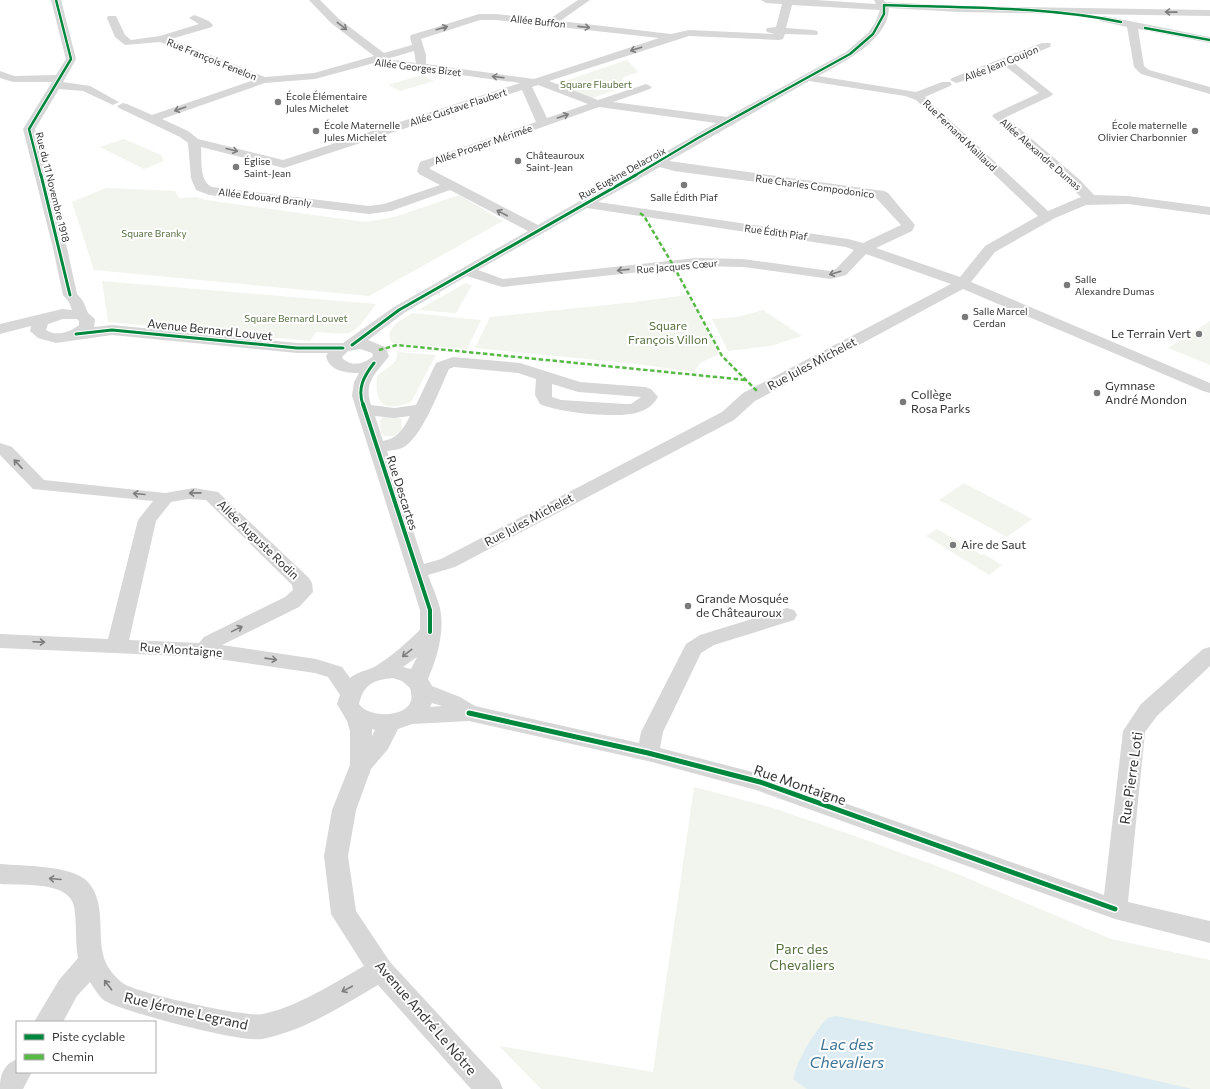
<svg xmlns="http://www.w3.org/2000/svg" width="1210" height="1089" viewBox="0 0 1210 1089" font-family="Commissioner,sans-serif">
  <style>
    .green { fill: #f1f5ed }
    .water { fill: #ddebf3 }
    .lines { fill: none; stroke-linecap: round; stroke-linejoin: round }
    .minor { fill: #d7d7d7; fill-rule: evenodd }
    .quiet { stroke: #58b947; stroke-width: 2.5; stroke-dasharray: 4.5 2.5; stroke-linecap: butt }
    .cycleway-far3-casing { stroke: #fff; stroke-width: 4 }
    .cycleway-far2-casing { stroke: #fff; stroke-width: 5 }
    .cycleway-far1-casing { stroke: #fff; stroke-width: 6 }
    .cycleway-casing { stroke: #fff; stroke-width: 8 }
    .cycleway-far3 { stroke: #00873e; stroke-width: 2.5 }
    .cycleway-far2 { stroke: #00873e; stroke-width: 3 }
    .cycleway-far1 { stroke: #00873e; stroke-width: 4 }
    .cycleway { stroke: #00873e; stroke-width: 5 }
    .oneway { stroke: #7d7d7d }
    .poi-dot { fill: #7a7a7a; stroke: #fff; stroke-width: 1.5 }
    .labels { text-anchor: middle; stroke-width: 4; stroke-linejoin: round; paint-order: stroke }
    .far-street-label { font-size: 10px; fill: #333; stroke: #fff }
    .far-park-label { font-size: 10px; fill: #56703f; stroke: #fff }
    .far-poi-label { font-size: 10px; fill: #333; stroke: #fff; text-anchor: start }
    .park-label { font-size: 12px; fill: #56703f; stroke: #fff }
    .street-label { font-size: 12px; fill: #333; stroke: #fff }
    .poi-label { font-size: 12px; fill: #333; stroke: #fff; text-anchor: start }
    .near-street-label { font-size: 14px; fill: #333; stroke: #fff }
    .near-park-label { font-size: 14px; fill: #56703f; stroke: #fff }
    .near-water-label { font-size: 16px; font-style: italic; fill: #3f7597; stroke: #fff }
  </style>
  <rect width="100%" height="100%" fill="#fff"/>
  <path class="green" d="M627,60L638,72L622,78L628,86L592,98L556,84Z
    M422,75L434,81L400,91L388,85Z
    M124,139L161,155L164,161L144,169L100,147Z
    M106,188L175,191L179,198L197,197L206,200L365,222L395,217L459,195L503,221L369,296L94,270L72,202Z
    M102,281L376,304C351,337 357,335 316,332L310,341L108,322Z
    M466,283L472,285L456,313L418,310Z
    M687,295L719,354L700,363L694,372L637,364L475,348L490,317L635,302Z
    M763,310L802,336L770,346L728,351L712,319L737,317Z
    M413,313L481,320L467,349L392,343C383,329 402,319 413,313Z
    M1210,321V365L1168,348Z
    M397,352L436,355L411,402C384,413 374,404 377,377C384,367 398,367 397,352Z
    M395,416L401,419L402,429L395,436H384L381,433L380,420L383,417Z
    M964,483L1032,519L1007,537L939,500Z
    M937,529L982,555L984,554L1002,565L989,575L926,536Z
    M694,787L773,808L869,841L955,873L1111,939L1210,960V1089H541L499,1046L653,1072Z"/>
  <path class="water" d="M837,1016L1101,1068L1192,1089H807L794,1080C791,1069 819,1024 828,1018C831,1017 834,1016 837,1016Z"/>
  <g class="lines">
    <path class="minor" d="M51,0H61L76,59L63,82L90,86L119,102L113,105L83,91L59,89L35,129L67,248L77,294L83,301L88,313L95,319L94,327L112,325L297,343H343L394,307L528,231L450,190L391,211L369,214L209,195L196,190L191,178L188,143L180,137L119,108L117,106L123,103L127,104L152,115L254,80L160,42L125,45L115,37L107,18L108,16H116L125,35L131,40L160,36L199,24L189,18L194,15C200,17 209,20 213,25L212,27L171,39L265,77L314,73L374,56L331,23L309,0H320L339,19L384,53L412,45L410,37L411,35L479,14H496L548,20L578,0H590L560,21L671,34L689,30L775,34L767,32L766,30L767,28L776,27L782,4L766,3L761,0H816L876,4L874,0H884L885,2L960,6L1210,10V16L960,12L889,8C888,41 842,63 818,76L916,92L942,82H950L952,84L950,86L925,97L1048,211L1081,197L992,116L994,114L1039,93L1004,65L960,82L956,83L950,80L952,78L1042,43H1050L1051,45L1050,47L1013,62L1053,94L1051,96L1006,117L1080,180L1094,195L1128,196L1210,207V215L1128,204L1086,205L1055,218L995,252L971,282L1210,383V393L1203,391L963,289L755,401L734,420L455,567L428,575C432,586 437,597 440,608C445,632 437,658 428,679L432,686L460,697L475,706L639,743L641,732L686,644L700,635L787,608L794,610L797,615L794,620L714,645L701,653L663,732L660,748L768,776L1104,895L1123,731L1141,704L1203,649L1210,647V666L1157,716L1145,732L1128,902L1210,921V943L1115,919L756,790L648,761L469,721L412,724L398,729L388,749L371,769L356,810L348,856L356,911L390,962L499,1080L503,1089H471L378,985C342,1006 304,1031 262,1039C241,1043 125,1012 105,1001C99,997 94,988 90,982L77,996L63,1022H34L59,980L78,958C75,941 77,923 74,906C68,880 21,886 0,884V864C22,866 73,865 88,882C108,905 95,939 106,963C109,970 118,980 124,984C138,993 247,1018 263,1014C299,1006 332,984 364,966L331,914L324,856L332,810L350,765V731L347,721L337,704L340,695L328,677L315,673L205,657L0,648V634L108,639L138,520L153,501L33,489L0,455V443L12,447L44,480L165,493L194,488L218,492L309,578L312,583L313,592L299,607L222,645L316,659L342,667L350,678C358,671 367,671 376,666C392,656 406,643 420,630V610L352,396L354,382L359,373C346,373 329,371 326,356L328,353H297L112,335L56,343L38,338L30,331L31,326L0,334V324L62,309L72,310L69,302L63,295L53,248L23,129L52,82H13L0,78V71L14,76L56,75L66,59ZM792,5L880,10L875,23L868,33L846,52L727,117L613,102L650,89L652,87L646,84L598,100L549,81L689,36L779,40L783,39L785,34L817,35L818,33L817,31L813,30L786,28ZM480,20H496L659,38L534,79L426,64V55L421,39ZM414,51L416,63L387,59ZM374,63L520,83L283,160L198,139L188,131L162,119L265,83L315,79ZM809,81L905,96L916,100L1038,216L985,246L960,277L876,248L912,231L915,225L888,193L884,191L669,161ZM538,85L588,104L547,118L532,87ZM522,90L536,122L420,162L417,171L419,174L440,185L384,204L369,206L212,187C199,181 202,160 201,147L284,168ZM599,107L716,123L538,225L430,169V167ZM660,167L674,171L876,198L901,225L863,243L848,239L598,202ZM587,208L846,247L854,250L836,269L830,271L743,259L696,258L503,279L478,270ZM866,254L951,284L743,393L722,412L441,559L424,564L387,451C392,450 397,450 402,448C421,440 440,388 449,369L454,367L518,373L536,379L535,395L540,404C559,413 619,419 639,412C647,410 654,404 658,397L651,389L645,387L580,382L520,363L453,357L436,363L416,405L394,408L371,405C363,381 377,373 389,356L385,347L368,340L404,313L467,276L502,287L696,266L743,267L831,279L846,275ZM63,319H77L79,321V325C70,332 56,337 46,330L48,324ZM360,349L372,353L373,356C365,364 352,367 343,359L342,357L348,351ZM552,384L578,392L641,397L631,404H625L561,400L552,397ZM375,416L394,418L410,416C404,428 397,439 383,441ZM188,499L206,500L292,585L293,590L285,597L204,637L199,643L129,640L156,521L171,502ZM417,657L411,669L403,667ZM393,678L402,681L410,688C411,691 412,697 411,701C406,718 368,718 359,704C364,684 373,680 393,678ZM432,703L442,706L430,707ZM372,729L375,730L372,736Z
      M1104,16L1210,37V43L1138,29L1144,66L1149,70L1210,87V94L1141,74L1134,67L1127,27L1100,21L1099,19Z
      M17,1059V1072H32L23,1089H0C0,1075 3,1065 17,1059Z"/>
    <path class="quiet" d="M640,213L644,216L673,265L722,356L758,392
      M379,350L397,345L746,380"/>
    <g class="cycleway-far3-casing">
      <path id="cycleway-far3" d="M1145,28L1210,40
        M41,176L29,129L71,59L56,0
        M634,176L698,138L850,54L873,34L884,14V5C963,8 1043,6 1121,22"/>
    </g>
    <g class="cycleway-far2-casing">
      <path id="cycleway-far2" d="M41,175L70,295
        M76,334L112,330L297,348H343
        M352,345L399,310L636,175
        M363,405C357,388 364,376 374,363"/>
    </g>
    <g class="cycleway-far1-casing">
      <path id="cycleway-far1" d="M363,404L430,610V632"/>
    </g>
    <g class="cycleway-casing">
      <path id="cycleway" d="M469,713L648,753L760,782L1115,909"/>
    </g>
    <use href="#cycleway-far3" class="cycleway-far3"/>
    <use href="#cycleway-far2" class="cycleway-far2"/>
    <use href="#cycleway-far1" class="cycleway-far1"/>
    <use href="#cycleway" class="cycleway"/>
  </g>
  <defs><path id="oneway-shaft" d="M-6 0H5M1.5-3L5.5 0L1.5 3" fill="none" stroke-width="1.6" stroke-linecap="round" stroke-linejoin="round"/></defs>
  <g class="oneway">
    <use href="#oneway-shaft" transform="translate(1171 12) rotate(-179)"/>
    <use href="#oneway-shaft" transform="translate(342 26) rotate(38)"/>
    <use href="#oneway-shaft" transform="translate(584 27) rotate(6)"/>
    <use href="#oneway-shaft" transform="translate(442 28) rotate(-16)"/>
    <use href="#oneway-shaft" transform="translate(636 49) rotate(162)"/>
    <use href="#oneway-shaft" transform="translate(498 77) rotate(-173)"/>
    <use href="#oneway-shaft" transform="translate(180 109) rotate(161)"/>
    <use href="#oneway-shaft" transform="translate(563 116) rotate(-19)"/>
    <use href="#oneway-shaft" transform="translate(232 150) rotate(14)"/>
    <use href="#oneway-shaft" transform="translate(502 213) rotate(-152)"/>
    <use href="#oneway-shaft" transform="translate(623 270) rotate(174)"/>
    <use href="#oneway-shaft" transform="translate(835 273) rotate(163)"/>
    <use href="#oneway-shaft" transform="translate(18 464) rotate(-133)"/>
    <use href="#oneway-shaft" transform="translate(195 493) rotate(179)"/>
    <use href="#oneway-shaft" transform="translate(139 494) rotate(-175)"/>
    <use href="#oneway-shaft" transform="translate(237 629) rotate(-26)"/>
    <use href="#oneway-shaft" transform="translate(39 642) rotate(2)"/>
    <use href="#oneway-shaft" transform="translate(407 653) rotate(142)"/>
    <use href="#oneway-shaft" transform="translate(271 659) rotate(8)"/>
    <use href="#oneway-shaft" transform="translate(55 879) rotate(-175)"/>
    <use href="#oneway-shaft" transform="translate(108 985) rotate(-127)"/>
    <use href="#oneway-shaft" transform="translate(347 989) rotate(152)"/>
  </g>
  <g class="poi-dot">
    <circle cx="278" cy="102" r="4"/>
    <circle cx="316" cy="131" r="4"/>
    <circle cx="1195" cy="131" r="4"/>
    <circle cx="518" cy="161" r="4"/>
    <circle cx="236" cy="167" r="4"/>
    <circle cx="684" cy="185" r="4"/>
    <circle cx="1067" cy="285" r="4"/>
    <circle cx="965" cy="317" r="4"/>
    <circle cx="1199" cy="334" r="4"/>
    <circle cx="1097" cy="393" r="4"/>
    <circle cx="903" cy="402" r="4"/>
    <circle cx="953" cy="545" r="4"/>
    <circle cx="688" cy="606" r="4"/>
  </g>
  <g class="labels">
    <g class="far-street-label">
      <text transform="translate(538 21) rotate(6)" y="4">Allée Buffon</text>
      <text transform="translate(212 59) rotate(22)" y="4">Rue François Fenelon</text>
      <text transform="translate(1001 63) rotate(-22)" y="4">Allée Jean Goujon</text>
      <text transform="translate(418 67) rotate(7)" y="4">Allée Georges Bizet</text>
      <text transform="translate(458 107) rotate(-18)" y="4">Allée Gustave Flaubert</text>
      <text transform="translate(960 135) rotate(44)" y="4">Rue Fernand Maillaud</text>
      <text transform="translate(483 144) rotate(-19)" y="4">Allée Prosper Mérimée</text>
      <text transform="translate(1041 154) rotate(41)" y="4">Allée Alexandre Dumas</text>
      <text transform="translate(622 173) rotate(-29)" y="4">Rue Eugène Delacroix</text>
      <text transform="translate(815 186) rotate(8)" y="4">Rue Charles Compodonico</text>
      <text transform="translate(53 187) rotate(76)" y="4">Rue du 11 Novembre 1918</text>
      <text transform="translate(265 197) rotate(7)" y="4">Allée Edouard Branly</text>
      <text transform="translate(776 232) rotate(8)" y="4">Rue Édith Piaf</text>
      <text transform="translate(677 266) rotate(-5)" y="4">Rue Jacques Cœur</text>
    </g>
    <g class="far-park-label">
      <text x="596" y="88">Square Flaubert</text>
      <text x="154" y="237">Square Branky</text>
      <text x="296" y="322">Square Bernard Louvet</text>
    </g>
    <g class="far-poi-label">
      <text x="286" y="100">École Élémentaire<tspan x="286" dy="12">Jules Michelet</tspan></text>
      <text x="324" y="129">École Maternelle<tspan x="324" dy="12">Jules Michelet</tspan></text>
      <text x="1187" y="129" text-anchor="end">École maternelle<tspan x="1187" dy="12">Olivier Charbonnier</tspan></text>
      <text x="526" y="159">Châteauroux<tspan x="526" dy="12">Saint-Jean</tspan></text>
      <text x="244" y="165">Église<tspan x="244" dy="12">Saint-Jean</tspan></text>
      <text x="684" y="201" text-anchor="middle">Salle Édith Piaf</text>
      <text x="1075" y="283">Salle<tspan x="1075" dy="12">Alexandre Dumas</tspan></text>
      <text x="973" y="315">Salle Marcel<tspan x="973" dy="12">Cerdan</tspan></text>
    </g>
    <g class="park-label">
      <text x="668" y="330">Square<tspan x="668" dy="14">François Villon</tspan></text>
    </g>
    <g class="street-label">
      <text transform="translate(210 330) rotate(6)" y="4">Avenue Bernard Louvet</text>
      <text transform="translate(812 364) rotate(-28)" y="4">Rue Jules Michelet</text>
      <text transform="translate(402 493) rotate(72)" y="4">Rue Descartes</text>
      <text transform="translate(529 520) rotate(-28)" y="4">Rue Jules Michelet</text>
      <text transform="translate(258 540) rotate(44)" y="4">Allée Auguste Rodin</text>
      <text transform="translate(181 650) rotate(4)" y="4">Rue Montaigne</text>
    </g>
    <g class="poi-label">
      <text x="1191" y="338" text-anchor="end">Le Terrain Vert</text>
      <text x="1105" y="390">Gymnase<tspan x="1105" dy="14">André Mondon</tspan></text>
      <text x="911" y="399">Collège<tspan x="911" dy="14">Rosa Parks</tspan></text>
      <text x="961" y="549">Aire de Saut</text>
      <text x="696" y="603">Grande Mosquée<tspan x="696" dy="14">de Châteauroux</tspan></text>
    </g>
    <g class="near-street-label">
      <text transform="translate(1131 778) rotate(-82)" y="5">Rue Pierre Loti</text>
      <text transform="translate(800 785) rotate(19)" y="5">Rue Montaigne</text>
      <text transform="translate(186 1011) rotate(13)" y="5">Rue Jérome Legrand</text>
      <text transform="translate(426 1018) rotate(49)" y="5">Avenue André Le Nôtre</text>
    </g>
    <g class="near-park-label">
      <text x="802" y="954">Parc des<tspan x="802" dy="16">Chevaliers</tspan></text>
    </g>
    <g class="near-water-label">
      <text x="847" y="1050">Lac des<tspan x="847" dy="18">Chevaliers</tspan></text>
    </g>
  </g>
  <rect x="16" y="1021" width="140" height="52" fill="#ffffff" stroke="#adadad"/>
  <rect x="24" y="1034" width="20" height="6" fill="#00873e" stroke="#adadad"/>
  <text x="52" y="1041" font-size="12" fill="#333333">Piste cyclable</text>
  <rect x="24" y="1054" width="20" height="6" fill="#58b947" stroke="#adadad"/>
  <text x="52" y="1061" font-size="12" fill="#333333">Chemin</text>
</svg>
